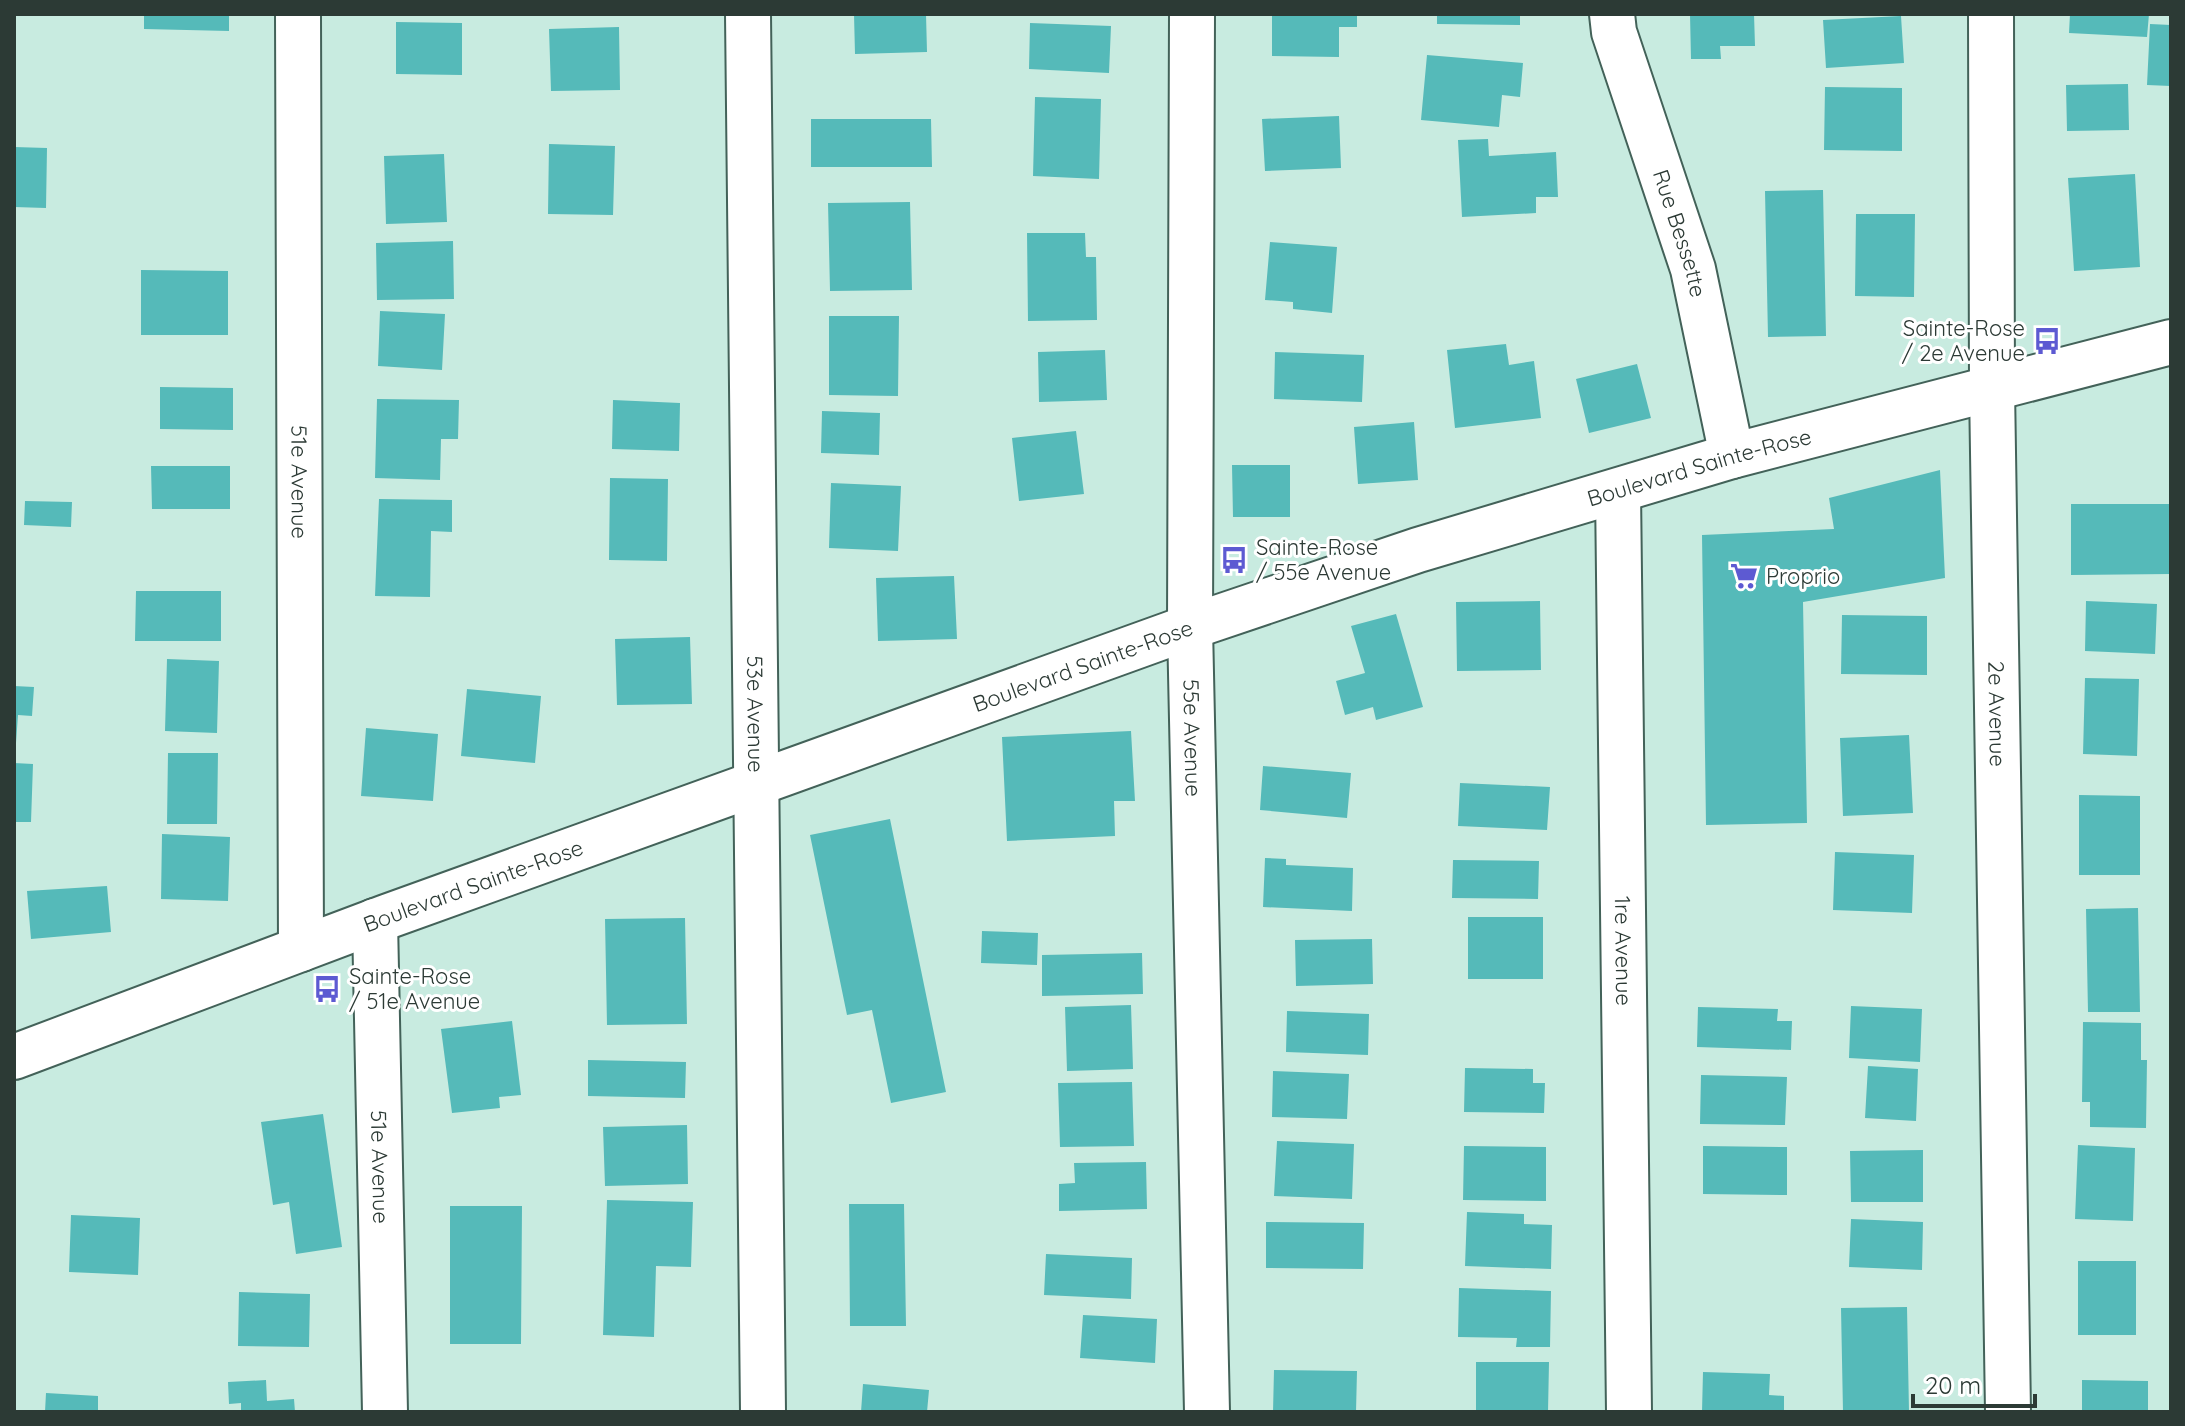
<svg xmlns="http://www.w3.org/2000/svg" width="2185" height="1426" viewBox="0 0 2185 1426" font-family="Quicksand,sans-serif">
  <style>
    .building { fill: #55bab9 }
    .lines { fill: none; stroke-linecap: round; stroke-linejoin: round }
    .minor-casing { stroke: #436259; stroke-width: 48 }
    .minor { stroke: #fff; stroke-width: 44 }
    .labels { text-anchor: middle; stroke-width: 6; stroke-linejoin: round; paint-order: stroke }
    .street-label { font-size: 22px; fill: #2c3a35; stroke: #fff }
    .poi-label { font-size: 22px; fill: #2c3a35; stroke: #fff; text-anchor: start }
  </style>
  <rect width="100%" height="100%" fill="#c8ebe0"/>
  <path class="building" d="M144,14H229V31L144,29Z
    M854,14H926L927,52L855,54Z
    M1272,14H1357V27H1339V57L1272,56Z
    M1437,14H1520V25L1437,24Z
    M1690,14H1754L1755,46H1720L1721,59H1691Z
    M2070,14H2149L2147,37L2069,33Z
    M1901,16L1904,63L1826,68L1823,20Z
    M396,22L462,23V75L396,74Z
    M1030,23L1111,26L1109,73L1029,69Z
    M2150,24L2171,25V86L2147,85Z
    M619,27L620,90L551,91L549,29Z
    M1427,55L1523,63L1520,97L1502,95L1499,127L1421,120Z
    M2128,84L2129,130L2067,131L2066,85Z
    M1825,87L1902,88V151L1824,150Z
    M1035,97L1101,99L1099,179L1033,176Z
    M1339,116L1341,168L1265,171L1262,119Z
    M811,119H931L932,167H811Z
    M1488,139L1489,156L1556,152L1558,197H1536V213L1462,217L1458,140Z
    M549,144L615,146L613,215L548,214Z
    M14,147L47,148L46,208L14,207Z
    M444,154L447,222L386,224L384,156Z
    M2135,174L2140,267L2074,271L2068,178Z
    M1823,190L1826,336L1768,337L1765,191Z
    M910,202L912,290L830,291L828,203Z
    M1856,214H1915L1914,297L1855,296Z
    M1027,233H1085L1086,257H1096L1097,320L1028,321Z
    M453,241L454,299L377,300L376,243Z
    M1270,242L1337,247L1332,313L1293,309V302L1265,300Z
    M141,270L228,271V335H141Z
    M380,311L445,314L442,370L378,366Z
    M829,316H899L898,396L829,395Z
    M1506,344L1509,365L1534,361L1541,418L1455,428L1447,350Z
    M1105,350L1107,400L1039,402L1038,352Z
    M1275,352L1364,355L1362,402L1274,399Z
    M1637,364L1651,418L1589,433L1576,379Z
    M160,387L233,388V430L160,429Z
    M377,399L459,400L458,439H441L440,480L375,478Z
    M613,400L680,403L679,451L612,449Z
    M822,411L880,413L879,455L821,453Z
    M1414,422L1418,480L1358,484L1354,427Z
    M1076,431L1084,494L1019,501L1012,438Z
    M1232,465H1290V517H1233Z
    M151,466H230V509H152Z
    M1940,470L1945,578L1803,602L1807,823L1706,825L1702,535L1834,529L1829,498Z
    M610,478L668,479L667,561L609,560Z
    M831,483L901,486L898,551L829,548Z
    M379,499L452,500V532L431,531L430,597L375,596Z
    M25,501L72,502L71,527L24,525Z
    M2071,504H2171V574L2071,575Z
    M954,576L957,639L878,641L876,578Z
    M136,591H221V641H135Z
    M1540,601L1541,670L1457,671L1456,602Z
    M2086,601L2157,604L2155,654L2085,651Z
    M1396,614L1423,707L1376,720L1373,707L1345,715L1336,681L1365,673L1351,626Z
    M1842,615L1927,616V675L1841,674Z
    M690,637L692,704L617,705L615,639Z
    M167,659L219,661L217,733L165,731Z
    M2085,678L2139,679L2137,756L2083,754Z
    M14,686L34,687L32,716L18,715L16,743Z
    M467,689L541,696L535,763L461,756Z
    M366,728L438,734L433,801L361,796Z
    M1131,731L1135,801H1114L1115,836L1007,841L1002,737Z
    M1909,735L1913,813L1843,816L1840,738Z
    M168,753H218L217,824H167Z
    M14,763L33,764L31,822H14Z
    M1263,766L1351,773L1347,818L1260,810Z
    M1460,783L1550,787L1547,830L1458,826Z
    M2079,795L2140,796V875H2079Z
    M890,819L946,1092L891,1103L872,1010L847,1015L810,835Z
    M162,834L230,837L228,901L161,899Z
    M1835,852L1914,855L1912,913L1833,910Z
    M1265,858L1286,859V865L1353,868L1352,911L1263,907Z
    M1453,860L1539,861L1538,899L1452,898Z
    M107,886L111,932L31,939L27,891Z
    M2138,908L2140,1012H2088L2086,909Z
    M1468,917H1543V979H1468Z
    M685,918L687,1024L607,1025L605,919Z
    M982,931L1038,933L1037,965L981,963Z
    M1372,939L1373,984L1296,986L1295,940Z
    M1142,953L1143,994L1042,996V955Z
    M1131,1005L1133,1069L1067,1071L1065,1007Z
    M1851,1006L1922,1009L1920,1062L1849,1058Z
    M1698,1007L1778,1009L1777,1021H1792L1791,1050L1697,1047Z
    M1287,1011L1369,1014L1368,1055L1286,1052Z
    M512,1021L521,1095L499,1097L500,1108L452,1113L441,1029Z
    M2083,1022L2141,1023V1060H2147L2146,1128L2090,1127V1102H2082Z
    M588,1060L686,1062L685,1098L588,1096Z
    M1868,1066L1918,1069L1916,1121L1865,1118Z
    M1465,1068L1533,1069V1083H1545L1544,1113L1464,1112Z
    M1273,1071L1349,1074L1347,1119L1272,1117Z
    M1701,1075L1787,1077L1785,1125L1700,1124Z
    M1132,1082L1134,1146L1060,1147L1058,1083Z
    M323,1114L342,1247L296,1254L289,1202L273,1205L261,1122Z
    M687,1125L688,1184L605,1186L603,1127Z
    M1277,1141L1354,1144L1352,1199L1274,1196Z
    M2078,1145L2135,1148L2133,1221L2075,1219Z
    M1464,1146L1546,1147V1201L1463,1200Z
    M1703,1146L1787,1147V1195L1703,1194Z
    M1923,1150V1202H1851L1850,1151Z
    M1146,1162L1147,1209L1059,1211V1184L1075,1183L1074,1163Z
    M607,1200L693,1202L691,1267L656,1266L654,1337L603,1335Z
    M849,1204H904L906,1326H850Z
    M450,1206H522L521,1344H450Z
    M1467,1212L1524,1214V1224L1552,1225L1551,1269L1465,1266Z
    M71,1215L140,1218L138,1275L69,1272Z
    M1851,1219L1923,1222L1922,1270L1849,1267Z
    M1266,1222L1364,1223L1363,1269L1266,1268Z
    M1046,1254L1132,1258L1131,1299L1044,1295Z
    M2078,1261H2136V1335H2078Z
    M1459,1288L1551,1291L1550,1347H1516L1517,1338L1458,1337Z
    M239,1292L310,1294L309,1347L238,1346Z
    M1907,1307L1909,1412H1843L1841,1308Z
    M1083,1315L1157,1319L1155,1363L1080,1358Z
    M1476,1362H1549L1548,1412H1476Z
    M1274,1370L1357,1371L1356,1412H1273Z
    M1703,1372L1770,1374L1769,1395L1784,1396V1412H1702Z
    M266,1380L267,1401L294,1399L295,1412H241V1403L229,1404L228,1382Z
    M2082,1380L2148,1381V1412H2082Z
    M863,1384L929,1390L927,1412H861Z
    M46,1393L98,1396V1412H45Z"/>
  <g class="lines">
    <g class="minor-casing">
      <g id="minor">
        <path id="s1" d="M298,14L301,949"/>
        <path id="s2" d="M748,14L763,1412"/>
        <path id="s3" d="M1192,14L1190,627L1207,1412"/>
        <path id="s4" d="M1612,14L1614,32L1693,269L1732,456"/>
        <path id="s5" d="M1991,14L1992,388L2008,1412"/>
        <path id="s6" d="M1618,491L1629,1412"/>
        <path id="s7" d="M375,921L385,1412"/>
        <path id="s8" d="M14,1057L386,917L1190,627L1418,550L1732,456L2171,342"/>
      </g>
    </g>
    <use href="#minor" class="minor"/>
  </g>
  <defs>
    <g id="bus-bare" transform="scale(2.16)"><path d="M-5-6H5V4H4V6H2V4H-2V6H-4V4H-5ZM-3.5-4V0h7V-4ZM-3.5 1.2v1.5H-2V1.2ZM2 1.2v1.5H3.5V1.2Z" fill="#5d5ad2" stroke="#fff" stroke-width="2.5" paint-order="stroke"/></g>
    <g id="supermarket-bare" transform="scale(2.16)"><path d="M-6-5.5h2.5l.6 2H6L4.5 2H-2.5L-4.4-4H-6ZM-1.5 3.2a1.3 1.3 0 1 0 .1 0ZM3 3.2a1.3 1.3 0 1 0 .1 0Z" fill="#5d5ad2" stroke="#fff" stroke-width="2.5" paint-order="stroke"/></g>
  </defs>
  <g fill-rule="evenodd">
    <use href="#bus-bare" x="2047" y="341"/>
    <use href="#bus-bare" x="1234" y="560"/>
    <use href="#supermarket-bare" x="1744" y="576"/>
    <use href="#bus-bare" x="327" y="989"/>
  </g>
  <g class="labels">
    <g class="street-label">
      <text dy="8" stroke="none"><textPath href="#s4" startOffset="230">Rue Bessette</textPath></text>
      <text dy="8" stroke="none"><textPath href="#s8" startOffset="1786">Boulevard Sainte-Rose</textPath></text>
      <text dy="8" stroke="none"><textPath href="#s1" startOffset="468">51e Avenue</textPath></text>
      <text dy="8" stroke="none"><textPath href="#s8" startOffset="1138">Boulevard Sainte-Rose</textPath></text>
      <text dy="8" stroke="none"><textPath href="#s2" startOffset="700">53e Avenue</textPath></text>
      <text dy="8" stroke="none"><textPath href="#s5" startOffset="700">2e Avenue</textPath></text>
      <text dy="8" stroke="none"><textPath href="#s3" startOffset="724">55e Avenue</textPath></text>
      <text dy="8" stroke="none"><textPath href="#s8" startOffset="490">Boulevard Sainte-Rose</textPath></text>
      <text dy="8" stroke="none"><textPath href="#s6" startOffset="460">1re Avenue</textPath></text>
      <text dy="8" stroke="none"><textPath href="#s7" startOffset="246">51e Avenue</textPath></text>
    </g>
    <g class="poi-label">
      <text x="2025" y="336" text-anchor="end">Sainte-Rose<tspan x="2025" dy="25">/ 2e Avenue</tspan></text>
      <text x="1256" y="555">Sainte-Rose<tspan x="1256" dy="25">/ 55e Avenue</tspan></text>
      <text x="1766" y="584">Proprio</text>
      <text x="349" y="984">Sainte-Rose<tspan x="349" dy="25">/ 51e Avenue</tspan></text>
    </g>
  </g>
  <rect width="2185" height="1426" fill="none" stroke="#2c3a35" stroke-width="32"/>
  <path d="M1913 1394v12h122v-12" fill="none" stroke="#2c3a35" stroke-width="4"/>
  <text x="1925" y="1394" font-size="24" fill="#2c3a35" stroke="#ffffff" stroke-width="6" paint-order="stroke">20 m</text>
</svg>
